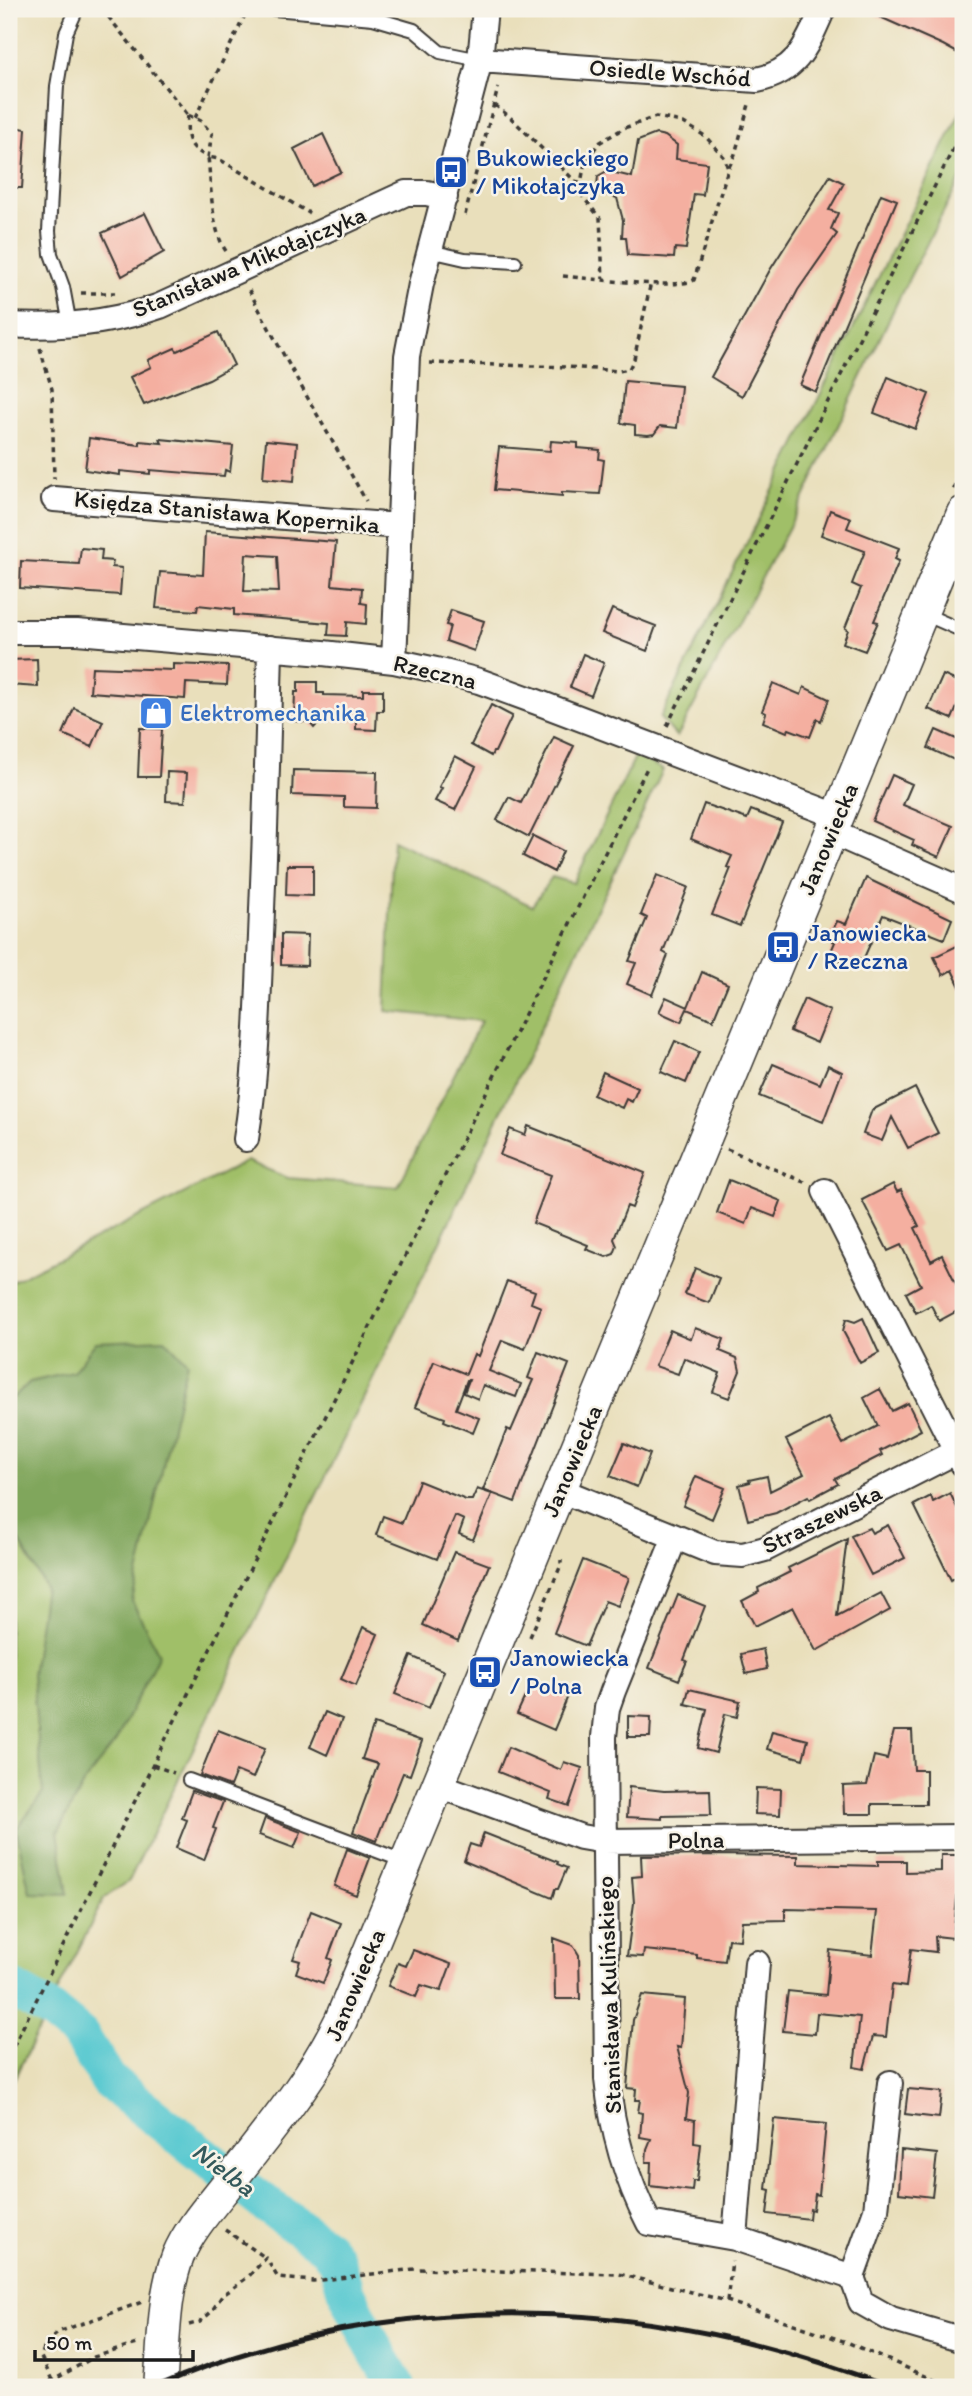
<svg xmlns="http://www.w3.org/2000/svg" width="972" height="2396" viewBox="0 0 972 2396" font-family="Itim,sans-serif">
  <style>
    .green { fill: #a0bf67; stroke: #5e6e42; stroke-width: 2 }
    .forest { fill: #80a65c; stroke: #4e613c; stroke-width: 2 }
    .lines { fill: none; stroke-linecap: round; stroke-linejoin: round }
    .river { stroke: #5dcad1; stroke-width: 38 }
    .building { fill: #f4afa0; fill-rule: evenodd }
    .service-casing { stroke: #3b3934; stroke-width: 16 }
    .minor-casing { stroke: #3b3934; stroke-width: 28 }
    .tertiary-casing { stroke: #3b3934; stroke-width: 35 }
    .path { stroke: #3b3934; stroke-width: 3.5; stroke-dasharray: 5 5; stroke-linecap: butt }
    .service { stroke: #fff; stroke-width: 12 }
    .minor { stroke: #fff; stroke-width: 24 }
    .tertiary { stroke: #fff; stroke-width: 32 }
    .rail { stroke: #1c1c1c; stroke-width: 5 }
    .labels { text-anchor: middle; stroke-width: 5; stroke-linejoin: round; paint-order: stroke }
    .street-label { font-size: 24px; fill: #1c1c1c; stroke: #f7f3e8 }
    .transit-label { font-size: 24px; fill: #164399; stroke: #f7f3e8; text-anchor: start }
    .shop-label { font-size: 24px; fill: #366cbe; stroke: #f7f3e8; text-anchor: start }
    .water-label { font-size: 26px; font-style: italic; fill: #33595b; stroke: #f7f3e8 }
  </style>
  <rect width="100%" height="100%" fill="#f7f3e8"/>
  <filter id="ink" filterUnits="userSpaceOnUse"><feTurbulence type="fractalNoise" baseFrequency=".0143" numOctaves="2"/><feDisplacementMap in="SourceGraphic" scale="14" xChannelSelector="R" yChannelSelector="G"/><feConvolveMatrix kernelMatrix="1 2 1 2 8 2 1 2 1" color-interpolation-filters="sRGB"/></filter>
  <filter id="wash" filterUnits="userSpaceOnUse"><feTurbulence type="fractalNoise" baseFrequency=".00686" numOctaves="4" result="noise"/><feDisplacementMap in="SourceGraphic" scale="28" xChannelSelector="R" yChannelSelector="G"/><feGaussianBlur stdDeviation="1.57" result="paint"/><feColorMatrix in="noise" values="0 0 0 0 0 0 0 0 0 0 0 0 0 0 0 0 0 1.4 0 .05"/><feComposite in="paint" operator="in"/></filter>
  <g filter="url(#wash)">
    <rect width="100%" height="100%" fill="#e9dfbb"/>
    <path class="green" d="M963,107V174L904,288L797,512L677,737L660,718Z
      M636,755L663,770L440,1241L129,1881L104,1898L9,2089V1283L247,1161L288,1178L398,1187L481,1021L386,1011L393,840L532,906L552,877L574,883Z"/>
    <path class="forest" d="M165,1339L187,1362L132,1601L159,1654L116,1741L83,1784L58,1832L68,1894L30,1893L16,1829L43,1793L32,1675L45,1587L9,1522V1401L30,1382L73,1372L96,1342Z"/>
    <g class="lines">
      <path class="river" d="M9,1987L52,2012L80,2035L109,2081L267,2205L327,2248L336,2260L346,2291L372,2344L397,2387"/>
    </g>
    <g id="blocks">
      <path class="building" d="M862,9H963V56L943,45Z
        M9,126L26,129L22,188H9Z
        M323,134L341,172L312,186L294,149Z
        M656,134L665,136L677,145L676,159L707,163L703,195L694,194L686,249L675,248L674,258L628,255L626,237H622L623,220L617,198L603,194L597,186L598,176L607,171L632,177L638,141Z
        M830,176L844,183L829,210L838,213L831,229L837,234L798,290L742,396L711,377L770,270Z
        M881,194L897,200L816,392L800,385Z
        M145,213L164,252L122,276L102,233Z
        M218,332L234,365L209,379L144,405L130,377L151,367L148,360L175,348L177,351Z
        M888,377L929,394L915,429L874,413Z
        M625,381L681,386L677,428L660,426L654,434L648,435L635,434V425L621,423Z
        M89,438L140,445V441L162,443L160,439L233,446L230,472L225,470L224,476L150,470V474L120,471V475L85,470Z
        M266,440L297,443L294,481L263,478Z
        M551,441L578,443V448L600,450L599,459L604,460L600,494L562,492V496L494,490L499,447L550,451Z
        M830,510L851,518L847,528L899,548L895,559L899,561L874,621L878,622L865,651L843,643L848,630L845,628L861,588L852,584L865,551L821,535Z
        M205,532L336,542L332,585L362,588L361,603L367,604L366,624L347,622L346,636L328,635L329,623L234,615V609L198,605L197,611L156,608L160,572L203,575ZM246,554L277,556L279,592L244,591Z
        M81,548L102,550L101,560L113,561L112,567L122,568L120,595L20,588L21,561L79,564Z
        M612,609L656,626L647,651L602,633Z
        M451,610L484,621L474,651L446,641L450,626L446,625Z
        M583,654L604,663L591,696L570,687Z
        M37,659L38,687L9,685V660Z
        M173,664L228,666L227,685L186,683L185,699L90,692L92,667L173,670Z
        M943,675L963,684V693L952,719L928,709Z
        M298,682H317V693H324V695L363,696V690H383V711H377L376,730L356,729V721L321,720L314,728L309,722L294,721L295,692H298Z
        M773,683L801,695L804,687L829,699L821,721L817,719L810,737L789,729L787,732L763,722L766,713L762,711Z
        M491,705L512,716L495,752H493L491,756L471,745Z
        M74,708L103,721L92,747L63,734Z
        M140,728L162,729L159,777H138Z
        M936,730L963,742V764L928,748Z
        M554,737L574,746L529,837L497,820L509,797L521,803Z
        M455,756L476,767L455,810L435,801L442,788L439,787Z
        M293,770L377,772L376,808L344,807V797L292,795Z
        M167,772L187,773L185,802L166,801Z
        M892,775L912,784L903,805L953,826L939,857L912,845L914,840L872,821Z
        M704,804L747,819L751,810L782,822L740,926L712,915L731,868L727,867L732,856L691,839Z
        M533,836L563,851L554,872L523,856Z
        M287,865H313V896L286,895Z
        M657,875L688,887L663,952L668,955L652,995L627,984L636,963L629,961L647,918L641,915Z
        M866,878L952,919L944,939L883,915L863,960L855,957L852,966L829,956L835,942L829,939L837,921L846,924Z
        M281,934L308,935L307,966L281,965Z
        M963,943V993L952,970L943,975L934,957Z
        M702,972L728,984L713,1020L687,1009L681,1022L659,1012L666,997L688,1007Z
        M804,999L830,1011L817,1043L790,1031Z
        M675,1041L699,1052L686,1083L661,1072Z
        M773,1064L820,1084L828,1065L842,1072L823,1122L759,1096Z
        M603,1072L638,1088L632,1102L626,1099L622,1108L593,1095Z
        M915,1088L938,1133L908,1148L892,1117L882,1141L863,1134L872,1110Z
        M528,1126L645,1173L632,1208L627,1206L614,1239L617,1246L614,1254L606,1257L586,1249L588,1245L533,1223L551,1175L500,1155L510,1129L525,1135Z
        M729,1180L781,1201L775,1217L752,1208L746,1224L717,1213Z
        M893,1184L897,1192L901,1190L919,1226L915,1228L931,1261L942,1255L963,1298V1308L939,1321L931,1305L916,1313L906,1293L921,1285L901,1245L888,1251L862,1200Z
        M695,1268L719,1278L709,1303L685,1294Z
        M507,1281L535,1291L531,1303L541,1307L525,1349L502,1340L489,1371L521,1384L516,1397L483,1385L478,1399L464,1393L469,1380H467L456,1409L479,1418L473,1433L444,1421L445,1418L415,1407L434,1361L466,1374L474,1354L478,1356Z
        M863,1318L879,1353L860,1363L843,1331L846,1319L855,1322Z
        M695,1328L724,1339L720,1351L737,1358L740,1371L729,1398L713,1392L720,1373L684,1358L678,1374L655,1366L670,1330L691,1339Z
        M538,1352L569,1364L515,1502L483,1490L507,1429L511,1431L533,1380L528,1378Z
        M880,1389L892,1411L908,1403L921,1430L880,1451L882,1455L835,1479L838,1484L810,1499L808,1496L776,1513L748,1520L739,1485L750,1482L749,1480L767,1476L770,1491L804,1474L786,1440L829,1418L843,1444L878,1426L864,1398Z
        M624,1443L650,1454L637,1487L610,1476Z
        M696,1476L725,1488L712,1519L683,1506Z
        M419,1481L466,1500H472L477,1489L492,1494L473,1540L459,1534L464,1520L455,1516L437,1559L376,1535L383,1516L402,1523Z
        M950,1493L963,1520V1573L951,1580L914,1505L931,1496L933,1502Z
        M888,1525L905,1558L871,1575L851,1536L869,1528L872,1533Z
        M847,1539L837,1616L881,1593L890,1610L816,1651L793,1607L755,1626L742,1601L759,1592L758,1588L790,1572L788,1568Z
        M454,1552L489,1565L458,1641L423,1625Z
        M583,1560L629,1578L618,1606L605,1601L586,1646L554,1633Z
        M678,1595L705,1606L684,1660L687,1661L679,1680L649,1668Z
        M363,1627L378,1634L356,1686L341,1679Z
        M763,1649L767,1669L746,1674L741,1654Z
        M411,1656L444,1671L429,1708L395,1694Z
        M532,1681L568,1696L554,1730L517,1714Z
        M689,1689L740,1701L737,1717L725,1714L716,1753L698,1748L707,1709L685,1704Z
        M325,1712L342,1719L327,1755L310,1747Z
        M628,1716L651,1717L650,1737H628Z
        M374,1724L422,1741L410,1775L403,1773L376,1841L353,1832L378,1764L362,1759Z
        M218,1730L265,1748L253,1778L236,1771L230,1786L200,1775Z
        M772,1731L808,1740L803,1759L767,1749Z
        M894,1731H912L914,1770H926V1804H872V1814H844L843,1786L867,1785L874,1756L887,1759Z
        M508,1747L561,1770L564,1762L582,1768L569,1806L549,1799L551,1793L498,1772Z
        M629,1787L664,1791L710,1790L711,1815L662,1816V1819L627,1817Z
        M756,1788L781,1789L780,1815L755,1814Z
        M192,1791L223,1802L213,1828L216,1829L204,1860L176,1848L187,1820L182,1818Z
        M265,1818L301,1832L294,1848L259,1835Z
        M484,1833L558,1862L557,1864L567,1868L558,1889H555L552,1898L464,1861L470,1844L479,1847Z
        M347,1849L370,1858L356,1895L334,1886Z
        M716,1855L798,1856V1864L878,1866V1861H906V1872L941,1871V1855H963V1888H958L953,1938L935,1936L936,1952L911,1949L906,1987L892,1985L886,2037L873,2036L864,2069L854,2067L860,2017L817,2013L815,2034L783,2031L788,1991L826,1995L830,1950L872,1955L877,1911L785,1909V1920L742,1921L740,1940L728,1939L725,1961L697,1958V1955L644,1950L643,1957L627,1956L634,1903L632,1877L642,1876L641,1856Z
        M311,1911L341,1923L328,1958L332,1960L323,1983L296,1973L300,1961L293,1959Z
        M554,1938L573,1945L579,1955L580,1999H555Z
        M413,1950L451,1964L441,1991L421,1985L416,1997L388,1986L398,1963L406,1966Z
        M642,1995L685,1999L681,2048L677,2047L689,2093L686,2118L695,2120L694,2143L701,2144L697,2181H693L692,2191L650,2186L651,2162H646L647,2149L651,2139L640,2137L642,2113L638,2112L640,2100H635L636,2089L627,2088L633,2020Z
        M908,2089L942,2092L939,2118L905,2114Z
        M774,2119L826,2124L819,2195L815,2194L813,2210L810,2209L809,2219L767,2214L770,2190L766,2189Z
        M901,2150L937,2154L932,2197L899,2193Z"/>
    </g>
  </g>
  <g filter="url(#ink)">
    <use href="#blocks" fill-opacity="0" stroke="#3b3934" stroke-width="2"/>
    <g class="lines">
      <g class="service-casing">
        <path id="service" d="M274,9L373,18L414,30L440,52L480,60
          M430,251L465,259L515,262
          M70,325L63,287L51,254L49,231L57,86L66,33L77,9
          M922,613L963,631
          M189,1780L406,1862"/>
      </g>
      <g class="minor-casing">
        <path id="minor" d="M480,60L757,80C799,71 807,44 823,9
          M9,325C60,328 111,323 160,306L406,193H427L445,197
          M54,499L399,526
          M9,632H77L323,653L394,661L436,670L479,681L537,702L837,816
          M394,661L407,356L421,284L480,60L485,9
          M831,832L963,890
          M246,1139C257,1072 258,1004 261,936C265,840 268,744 270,648
          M825,1191L963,1464
          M560,1490L715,1553L743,1555L765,1549L963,1448
          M675,1537L613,1691L607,1708L604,1737L607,2079C612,2130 625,2177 649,2223L735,2238L852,2277L861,2302L891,2319L963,2340
          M438,1785L581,1837L604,1841L963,1837
          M735,2238L757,1963
          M852,2277L876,2210L890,2083"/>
      </g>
      <g class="tertiary-casing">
        <path id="tertiary" d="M160,2387C164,2346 163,2294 178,2256C190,2227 214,2202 233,2177C272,2127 313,2078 341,2020L963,513"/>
      </g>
      <path class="path" d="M102,9L188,115
        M495,105L511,118L575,181L581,183
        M188,115L201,121L212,134L208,157C187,147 186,137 188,115Z
        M195,118L248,9
        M729,167L735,154L750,101
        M465,215L498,88
        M226,251C211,230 211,183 208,157L219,159L309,213
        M563,276C587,278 678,290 694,280L728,169L724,157L705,136L682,122L656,117L624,128L599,143L585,162L581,183L583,197L600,218L603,279
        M249,290C286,362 327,431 366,501
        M81,293H115
        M40,348L52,389L54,479
        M430,363L568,367L619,371L629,369L634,359L651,282
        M953,489L963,465
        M667,726L963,129
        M727,1149L807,1183
        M530,1637L561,1565V1560
        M153,1765L174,1773
        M9,2055L647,768
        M225,2230L266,2258
        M727,2301L732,2261
        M189,2325L200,2322L211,2312L222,2296L248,2277L266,2258L278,2278L313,2281L415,2269L619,2274L727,2301L849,2343L951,2387
        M52,2380L41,2357L46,2342L61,2331L142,2302
        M41,2387L94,2357L137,2344"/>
      <use href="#service" class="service"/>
      <use href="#minor" class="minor"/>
      <use href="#tertiary" class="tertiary"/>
      <path class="rail" d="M155,2387C390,2285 653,2294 889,2387"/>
    </g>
  </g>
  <defs>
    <g id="bus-square" transform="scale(1.75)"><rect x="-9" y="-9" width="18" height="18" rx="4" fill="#1a4fb4" stroke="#f7f3e8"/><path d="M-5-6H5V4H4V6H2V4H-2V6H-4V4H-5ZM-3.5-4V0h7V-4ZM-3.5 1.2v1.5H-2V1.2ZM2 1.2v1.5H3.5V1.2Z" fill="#fff"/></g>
    <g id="shop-square" transform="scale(1.75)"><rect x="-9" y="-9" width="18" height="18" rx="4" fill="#3f7fe0" stroke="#f7f3e8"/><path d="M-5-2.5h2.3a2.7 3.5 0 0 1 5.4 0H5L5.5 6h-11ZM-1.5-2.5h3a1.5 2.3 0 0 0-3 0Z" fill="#fff"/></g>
  </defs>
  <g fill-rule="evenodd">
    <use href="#bus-square" x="451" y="172"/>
    <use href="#shop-square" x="156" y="713"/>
    <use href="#bus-square" x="783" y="947"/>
    <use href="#bus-square" x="485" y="1672"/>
  </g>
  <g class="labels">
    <g class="street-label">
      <text transform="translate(670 73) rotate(4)" y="8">Osiedle Wschód</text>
      <text transform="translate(249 262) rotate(-23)" y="8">Stanisława Mikołajczyka</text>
      <text transform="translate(227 512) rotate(5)" y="8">Księdza Stanisława Kopernika</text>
      <text transform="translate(435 672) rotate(13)" y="8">Rzeczna</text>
      <text transform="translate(828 839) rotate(-67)" y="8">Janowiecka</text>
      <text transform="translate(572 1461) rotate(-67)" y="8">Janowiecka</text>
      <text transform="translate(822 1519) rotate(-26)" y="8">Straszewska</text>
      <text transform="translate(696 1840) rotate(-1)" y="8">Polna</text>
      <text transform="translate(355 1985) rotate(-67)" y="8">Janowiecka</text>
      <text transform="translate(609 1995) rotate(-92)" y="8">Stanisława Kulińskiego</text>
    </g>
    <g class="transit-label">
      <text x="476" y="166">Bukowieckiego<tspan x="476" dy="28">/ Mikołajczyka</tspan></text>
      <text x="808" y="941">Janowiecka<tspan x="808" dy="28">/ Rzeczna</tspan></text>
      <text x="510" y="1666">Janowiecka<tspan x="510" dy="28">/ Polna</tspan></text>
    </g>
    <g class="shop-label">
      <text x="180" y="721">Elektromechanika</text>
    </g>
    <g class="water-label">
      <text transform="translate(224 2169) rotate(37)" y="9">Nielba</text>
    </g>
  </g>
  <rect width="972" height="2396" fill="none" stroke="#f7f3e8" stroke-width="35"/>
  <path d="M35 2350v10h158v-10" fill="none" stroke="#1c1c1c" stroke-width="3.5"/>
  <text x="46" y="2350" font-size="21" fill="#1c1c1c" stroke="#f7f3e8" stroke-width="5" paint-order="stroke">50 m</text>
</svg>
